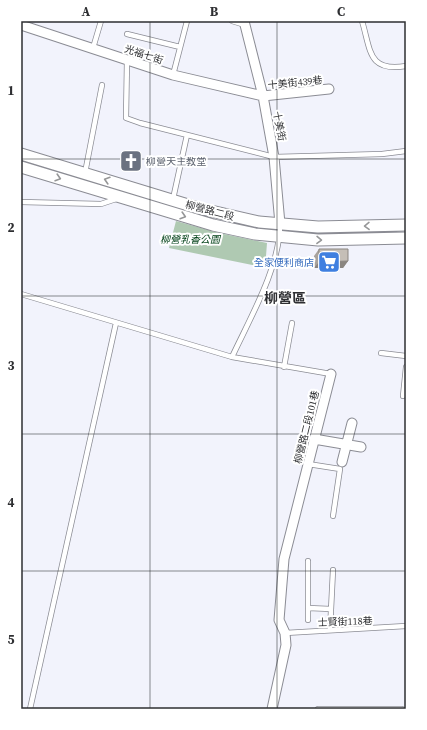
<svg xmlns="http://www.w3.org/2000/svg" width="427" height="730" viewBox="0 0 427 730" font-family="'Source Serif 4','Noto Sans TC',serif">
  <style>
    .green { fill: #afc9b2 }
    .lines { fill: none; stroke-linecap: round; stroke-linejoin: round }
    .service-casing { stroke: #8b8c94; stroke-width: 6 }
    .minor-casing { stroke: #8b8c94; stroke-width: 11 }
    .tertiary-casing { stroke: #8b8c94; stroke-width: 13 }
    .service { stroke: #fff; stroke-width: 4.5 }
    .minor { stroke: #fff; stroke-width: 9 }
    .tertiary { stroke: #fff; stroke-width: 11 }
    .wall { fill: #a9a39d }
    .shaded-wall { fill: #8a8580 }
    .building { fill: #c5beb7; stroke: #8a8580 }
    .oneway { stroke: #969798 }
    .grid { fill: none; stroke: #2e2f32; stroke-width: 1; stroke-opacity: 0.55 }
    .labels { text-anchor: middle; stroke-width: 4; stroke-linejoin: round; paint-order: stroke }
    .street-label { font-size: 10px; fill: #2e2f32; stroke: #fff }
    .worship-label { font-size: 10px; fill: #5b616d; stroke: #fff; text-anchor: start }
    .park-label { font-size: 10px; font-style: italic; fill: #034219; stroke: #fff }
    .shop-label { font-size: 10px; fill: #366cbe; stroke: #fff; text-anchor: end }
    .district-label { font-size: 14px; font-weight: bold; fill: #2e2f32; stroke: #fff }
    .neatline { fill: none; stroke: #2e2f32; stroke-width: 1.5 }
    .grid-label { font-size: 13px; text-anchor: middle; font-weight: bold; fill: #2e2f32 }
  </style>
  <rect width="100%" height="100%" fill="#f2f3fc"/>
  <path class="green" d="M176,221L219,233L267,243L266,256L262,267L169,248Z"/>
  <g class="lines">
    <g class="service-casing">
      <path id="service" d="M232,21L245,25
        M362,21C371,51 368,72 406,66
        M127,34L180,47
        M93,48L101,21
        M127,60L126,118L140,123L274,157L382,154L406,151
        M173,75L187,21
        M85,173L102,85
        M173,199L187,135
        M21,202L101,204L116,199
        M280,224C280,267 250,318 232,357L331,374
        M21,294L232,357
        M381,353L406,356
        M284,367L292,323
        M403,396L406,367
        M308,464L340,469L333,516
        M308,608L331,609
        M308,620V561
        M330,630L333,570
        M285,633L406,626
        M30,709L116,323
        M318,709H402"/>
    </g>
    <g class="minor-casing">
      <path id="minor" d="M244,21L263,96L274,157L280,224
        M21,25L173,75L263,96L329,89
        M314,439L361,447
        M342,462L352,423
        M272,709L286,645L285,633L279,620L284,559L331,374"/>
    </g>
    <g class="tertiary-casing">
      <path id="tertiary" d="M21,154L198,208L259,222L318,227L406,225
        M21,167L213,225L255,234L318,240L406,238"/>
    </g>
    <use href="#service" class="service"/>
    <use href="#minor" class="minor"/>
    <use href="#tertiary" class="tertiary"/>
  </g>
  <path class="wall" d="M319,249L348,261L343,268H314V256Z"/>
  <path class="shaded-wall" d="M348,261L343,268H314L319,262Z"/>
  <path class="building" d="M319,249H348V261L319,262Z"/>
  <defs><path id="oneway-chevron" d="M-2-3.5L2.5 0L-2 3.5" fill="none" stroke-width="1.6" stroke-linecap="round" stroke-linejoin="round"/></defs>
  <g class="oneway">
    <use href="#oneway-chevron" transform="translate(58 178) rotate(17)"/>
    <use href="#oneway-chevron" transform="translate(107 180) rotate(-163)"/>
    <use href="#oneway-chevron" transform="translate(183 216) rotate(17)"/>
    <use href="#oneway-chevron" transform="translate(367 226) rotate(179)"/>
    <use href="#oneway-chevron" transform="translate(319 240) rotate(1)"/>
  </g>
  <path class="grid" d="M150,21V709M277,21V709M21,159H406M21,296H406M21,434H406M21,571H406"/>
  <defs>
    <g id="church-square" transform="scale(1.15)"><rect x="-9" y="-9" width="18" height="18" rx="4" fill="#6b7280" stroke="#fff"/><path d="M-1.2-6h2.4v3.5h3.3v2.4h-3.3V6h-2.4V-.1h-3.3v-2.4h3.3Z" fill="#fff"/></g>
    <g id="supermarket-square" transform="scale(1.15)"><rect x="-9" y="-9" width="18" height="18" rx="4" fill="#3f7fe0" stroke="#fff"/><path d="M-6-5.5h2.5l.6 2H6L4.5 2H-2.5L-4.4-4H-6ZM-1.5 3.2a1.3 1.3 0 1 0 .1 0ZM3 3.2a1.3 1.3 0 1 0 .1 0Z" fill="#fff"/></g>
  </defs>
  <g fill-rule="evenodd">
    <use href="#church-square" x="131" y="161"/>
    <use href="#supermarket-square" x="329" y="262"/>
  </g>
  <g class="labels">
    <g class="street-label">
      <text transform="translate(144 54) rotate(18)" y="4">光福七街</text>
      <text transform="translate(295 82) rotate(-6)" y="4">十美街439巷</text>
      <text transform="translate(280 126) rotate(79)" y="4">十美街</text>
      <text transform="translate(210 210) rotate(15)" y="4">柳營路二段</text>
      <text transform="translate(306 427) rotate(-76)" y="4">柳營路二段101巷</text>
      <text transform="translate(345 621) rotate(-2)" y="4">士賢街118巷</text>
    </g>
    <g class="worship-label">
      <text x="146" y="165">柳營天主教堂</text>
    </g>
    <g class="park-label">
      <text x="190" y="243">柳營乳香公園</text>
    </g>
    <g class="shop-label">
      <text x="314" y="266">全家便利商店</text>
    </g>
    <g class="district-label">
      <text x="285" y="303">柳營區</text>
    </g>
  </g>
  <rect width="427" height="730" fill="none" stroke="#ffffff" stroke-width="44"/>
  <rect x="22" y="22" width="383" height="686" class="neatline"/>
  <g class="grid-label">
    <text x="86" y="16">A</text>
    <text x="214" y="16">B</text>
    <text x="341" y="16">C</text>
    <text x="11" y="95">1</text>
    <text x="11" y="232">2</text>
    <text x="11" y="370">3</text>
    <text x="11" y="507">4</text>
    <text x="11" y="644">5</text>
  </g>
</svg>
